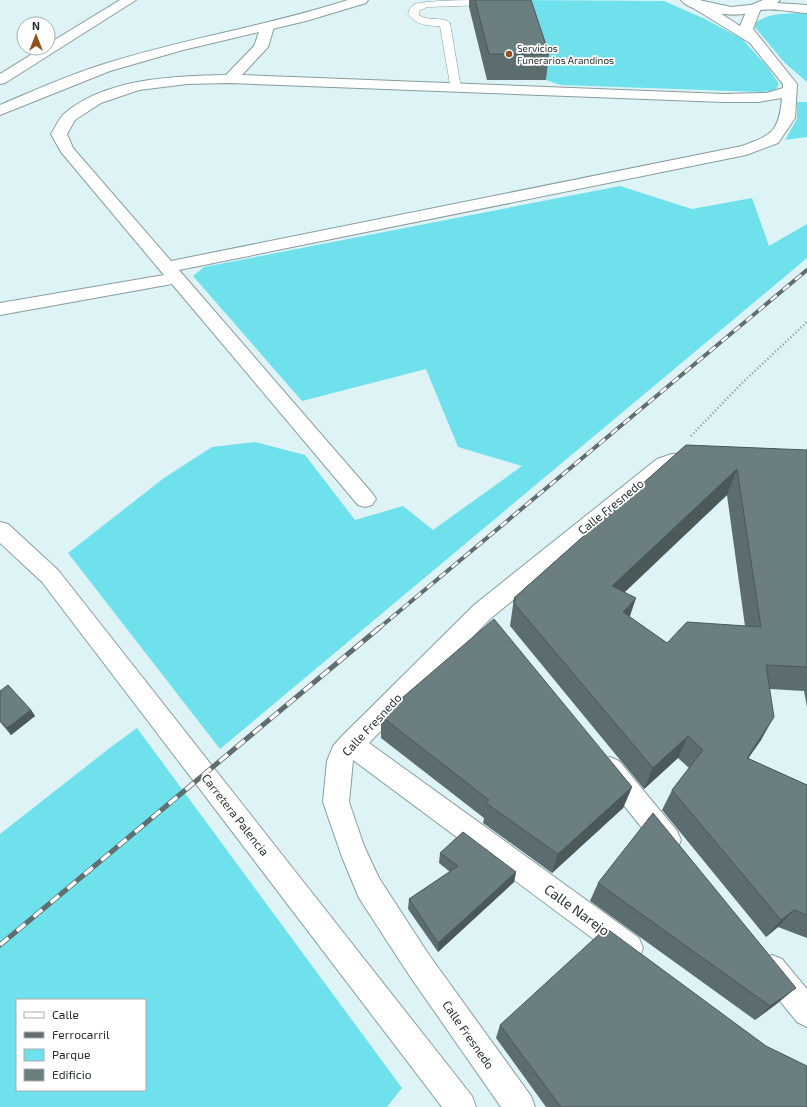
<svg xmlns="http://www.w3.org/2000/svg" width="807" height="1107" viewBox="0 0 807 1107" font-family="'Exo 2',sans-serif">
  <style>
    .green { fill: #6fe1ec; fill-rule: evenodd }
    .lines { fill: none; stroke-linecap: round; stroke-linejoin: round }
    .lane-casing { stroke: #889d9f; stroke-width: 1 }
    .street-casing { stroke: #889d9f; stroke-width: 2 }
    .secondary-casing { stroke: #889d9f; stroke-width: 2 }
    .primary-casing { stroke: #889d9f; stroke-width: 2 }
    .highway-casing { stroke: #889d9f; stroke-width: 2 }
    .path { stroke: #879698; stroke-width: 2.5; stroke-dasharray: 1 2.5; stroke-linecap: butt }
    .lane { fill: #fff; fill-rule: evenodd }
    .street { fill: #fff; fill-rule: evenodd }
    .secondary { fill: #fff; fill-rule: evenodd }
    .primary { fill: #fff; fill-rule: evenodd }
    .highway { fill: #fff; fill-rule: evenodd }
    .rail-far1-casing { stroke: #616d6e; stroke-width: 4 }
    .rail-casing { stroke: #616d6e; stroke-width: 5 }
    .rail-far1 { stroke: #fff; stroke-width: 2.5; stroke-dasharray: 8; stroke-linecap: butt }
    .rail { stroke: #fff; stroke-width: 3.5; stroke-dasharray: 11; stroke-linecap: butt }
    .wall { fill: #5c6d6f; fill-rule: evenodd }
    .shaded-wall { fill: #4b595a }
    .building { fill: #6b7f81; stroke: #4b595a; fill-rule: evenodd }
    .poi-dot { fill: #93511f; stroke: #fff; stroke-width: 1.5 }
    .labels { text-anchor: middle; stroke-width: 3.5; stroke-linejoin: round; paint-order: stroke }
    .far-poi-label { font-size: 10px; fill: #283031; stroke: #fff; text-anchor: start }
    .street-label { font-size: 12px; fill: #283031; stroke: #fff }
    .near-street-label { font-size: 14px; fill: #283031; stroke: #fff }
  </style>
  <rect width="100%" height="100%" fill="#ddf3f5"/>
  <path class="green" d="M521,0L664,1L705,19L742,39L767,66L779,84L775,91L760,92L561,85L546,80Z
    M798,13L807,14V82L785,63L753,25C766,13 782,14 798,13Z
    M797,102H807V137L785,140L797,119Z
    M620,186L692,209L752,198L769,246L807,224V258L220,749L68,553L164,478L212,447L255,442L305,455L355,520L403,506L433,530L522,466L458,447L426,369L302,401L193,276L204,267Z
    M137,728L402,1088L387,1107H0V834L111,747ZM17,1000H145V1090H17Z"/>
  <g class="lines">
    <g class="lane-casing">
      <path id="lane" d="M492,0L493,2L492,4L488,5L427,7L419,11V15C428,22 444,16 450,23L461,88L459,90H451L440,26C428,26 416,25 408,14C409,10 411,6 415,4C429,0 474,0 492,0Z"/>
    </g>
    <g class="street-casing">
      <path id="street" d="M690,0H700L740,26L749,5H759L761,8L753,29L797,84L795,118L778,143L746,155L179,270L372,493L376,499L372,505L365,507L358,505L172,284L0,315V303L164,275L61,152L51,134C55,128 59,118 65,113C107,78 174,76 226,75L254,46L262,24H272L274,27L268,47L242,75L724,94L767,93L783,88V84L750,43L690,6L688,3ZM230,83L724,102H758L782,98C779,132 772,135 742,146L171,261L73,148L67,134L75,120L101,103L139,90L187,84Z
        M694,453L701,456L704,461L701,466L671,470L490,619L369,743L639,938L643,948L639,958L629,962L619,958L353,760L349,802L364,846L379,878L429,955L531,1096L535,1107H501L409,975L359,898L342,857L323,802L327,761L333,746L342,736L474,605L657,459L672,454Z
        M610,757L619,761L677,831L681,840L677,849L668,853L659,849L601,777L597,769L601,761Z
        M772,955L782,959L807,989V1027L797,1022L762,979L758,969L762,959Z"/>
    </g>
    <g class="secondary-casing">
      <path id="secondary" d="M0,522L8,524L58,570L472,1096L476,1107H442L42,582L0,543Z"/>
    </g>
    <g class="primary-casing">
      <path id="primary" d="M681,0H699L731,7L751,5L763,0H780L777,3L807,5V13C793,12 775,8 761,10C755,11 749,13 743,14C730,16 689,12 681,0Z"/>
    </g>
    <g class="highway-casing">
      <path id="highway" d="M120,0H136L5,83L0,84V74L42,48H48V44Z
        M348,0H368L366,3L306,21L183,50L110,71L0,115V105C33,91 66,76 101,65C182,39 267,26 348,0Z"/>
    </g>
    <path class="path" d="M691,436L741,384L807,322"/>
    <use href="#lane" class="lane"/>
    <use href="#street" class="street"/>
    <use href="#secondary" class="secondary"/>
    <use href="#primary" class="primary"/>
    <use href="#highway" class="highway"/>
    <g class="rail-far1-casing">
      <path id="rail-far1" d="M378,629L807,270"/>
    </g>
    <g class="rail-casing">
      <path id="rail" d="M0,945L379,628"/>
    </g>
    <use href="#rail-far1" class="rail-far1"/>
    <use href="#rail" class="rail"/>
  </g>
  <path class="wall" d="M469,0H531L549,54L546,80H487L469,7Z
    M686,445L807,450V707L804,691L770,689L761,740L748,758L807,785V938L778,927L766,937L662,810L672,790L689,768L678,758L644,789L510,626L514,598ZM727,495L745,626L667,643L629,617L624,592Z
    M0,691L31,710L35,716L11,735L0,722Z
    M381,716L632,787L623,808L552,873L483,823L484,818L381,738Z
    M440,853L516,872L514,882L438,952L408,909L409,899L450,872L439,863Z
    M598,883L779,1002L755,1020L590,901Z
    M500,1025L766,1046L807,1107H546L496,1038Z"/>
  <path class="shaded-wall" d="M737,469L727,495L605,611L612,586Z
    M636,598L628,622L623,612Z
    M31,710L35,716L11,735L7,728Z
    M774,717L761,740L734,779L747,758Z
    M688,736L678,758L644,789L653,768Z
    M632,787L623,808L552,873L558,854Z
    M516,872L514,882L438,952V943Z
    M794,910L778,927L766,937L781,920Z
    M796,988L779,1002L755,1020L770,1006Z"/>
  <path class="building" d="M475,0H531L549,54H489Z
    M686,445L807,450V667L766,665L774,717L747,758L807,785V915L794,910L781,920L672,790L703,750L688,736L653,768L513,602L516,600L514,598ZM737,469L761,627L687,622L667,643L623,612L636,598L612,586Z
    M494,619L632,787L558,854L486,803L489,800L381,716Z
    M8,685L31,710L7,728L0,721V691Z
    M653,813L796,988L770,1006L598,883Z
    M463,832L516,872L438,943L409,899L458,866L440,853Z
    M606,928L766,1046L807,1066V1107H561L500,1025Z"/>
  <circle class="poi-dot" cx="509" cy="54" r="4"/>
  <g class="labels">
    <g class="far-poi-label">
      <text x="517" y="52">Servicios<tspan x="517" dy="12">Funerarios Arandinos</tspan></text>
    </g>
    <g class="street-label">
      <text transform="translate(611 507) rotate(-39)" y="4">Calle Fresnedo</text>
      <text transform="translate(372 725) rotate(-47)" y="4">Calle Fresnedo</text>
      <text transform="translate(235 815) rotate(52)" y="4">Carretera Palencia</text>
      <text transform="translate(468 1035) rotate(55)" y="4">Calle Fresnedo</text>
    </g>
    <g class="near-street-label">
      <text transform="translate(577 910) rotate(36)" y="5">Calle Narejo</text>
    </g>
  </g>
  <rect x="16" y="999" width="130" height="92" fill="#ffffff" stroke="#a9acad"/>
  <rect x="24" y="1012" width="20" height="6" fill="#ffffff" stroke="#a9acad"/>
  <text x="52" y="1019" font-size="12" fill="#283031">Calle</text>
  <rect x="24" y="1032" width="20" height="6" fill="#616d6e" stroke="#a9acad"/>
  <text x="52" y="1039" font-size="12" fill="#283031">Ferrocarril</text>
  <rect x="24" y="1049" width="20" height="12" fill="#6fe1ec" stroke="#a9acad"/>
  <text x="52" y="1059" font-size="12" fill="#283031">Parque</text>
  <rect x="24" y="1069" width="20" height="12" fill="#6b7f81" stroke="#a9acad"/>
  <text x="52" y="1079" font-size="12" fill="#283031">Edificio</text>
  <g transform="translate(36 36)"><circle r="19" fill="#ffffff" stroke="#a9acad"/>
  <path d="M0-3L7 15L0 10L-7 15Z" fill="#93511f"/>
  <text y="-6" font-size="11" font-weight="bold" text-anchor="middle" fill="#283031">N</text>
  </g>
</svg>
